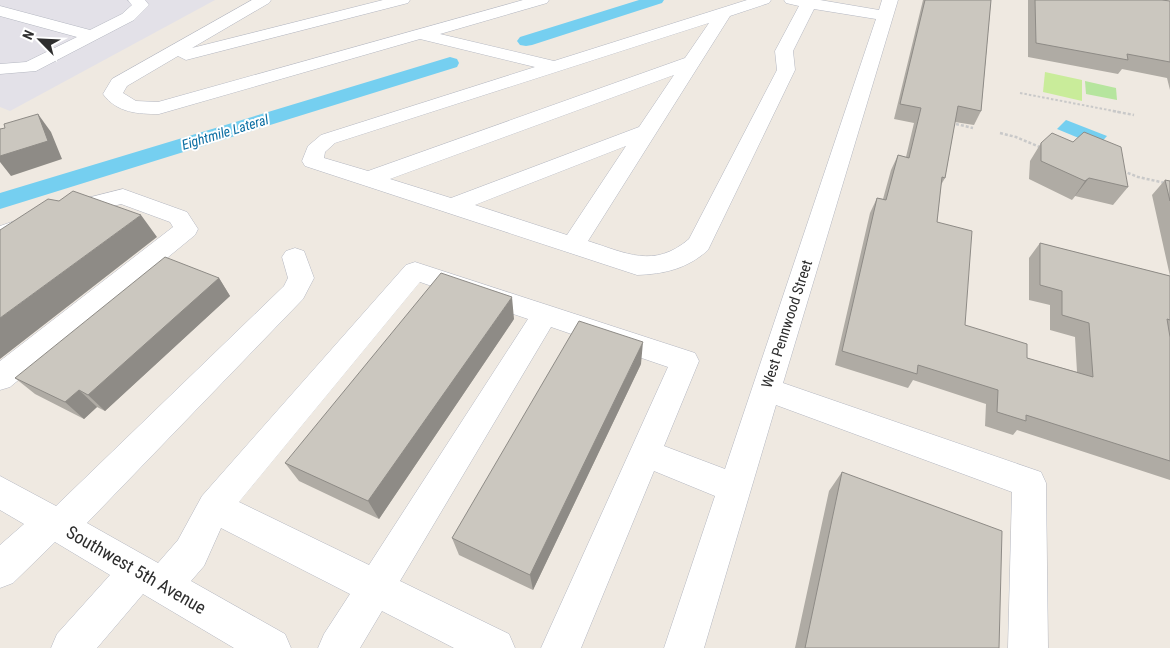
<svg xmlns="http://www.w3.org/2000/svg" width="1170" height="648" viewBox="0 0 1170 648" font-family="'Roboto Condensed',sans-serif">
  <style>
    .industrial { fill: #e3e1e8 }
    .green { fill: #b6e59e }
    .pitch { fill: #c9ec9a }
    .water { fill: #75cff0 }
    .lines { fill: none; stroke-linecap: round; stroke-linejoin: round }
    .canal { fill: #75cff0; fill-rule: evenodd }
    .minor-casing { stroke: #b4b7c1; stroke-width: 1 }
    .path-far1 { stroke: #c9c9c9; stroke-width: 2; stroke-dasharray: 2.5 2; stroke-linecap: butt }
    .path { stroke: #c9c9c9; stroke-width: 2.5; stroke-dasharray: 3 2; stroke-linecap: butt }
    .minor { fill: #fff; fill-rule: evenodd }
    .wall { fill: #afaba4 }
    .shaded-wall { fill: #8e8b86 }
    .building { fill: #cbc7bf; stroke: #8e8b86 }
    .labels { text-anchor: middle; stroke-width: 4; stroke-linejoin: round; paint-order: stroke }
    .far-water-label { font-size: 14px; font-style: italic; fill: #0d6fa3; stroke: #fff }
    .street-label { font-size: 15px; fill: #2e2e2e; stroke: #fff }
    .near-street-label { font-size: 18px; fill: #2e2e2e; stroke: #fff }
  </style>
  <rect width="100%" height="100%" fill="#efe9e1"/>
  <path class="industrial" d="M0,0H215L10,111L0,107Z"/>
  <path class="green" d="M1085,81L1116,88L1117,100L1086,94Z"/>
  <path class="pitch" d="M1045,72L1082,80V101L1043,92Z"/>
  <path class="water" d="M1066,120L1107,136L1098,146L1057,129Z"/>
  <g class="lines">
    <path class="canal" d="M639,0H664L662,3L532,45L526,46L520,45L517,41L520,37Z
      M450,57L457,59L459,63L457,67L0,209V193Z"/>
    <g class="minor-casing">
      <path id="minor" d="M128,0H145L149,5L134,20L36,71L0,74V64L26,62L77,37L0,16V6L90,30L122,14L132,5Z
        M252,0H271L269,3L192,48L383,0H410L408,3L186,60L178,56L127,86L123,93L136,101L158,102L523,0H549L547,3L440,34L554,61L747,0H771L769,3L730,16L588,241C626,253 654,269 689,239L777,70L775,51L799,6L786,3L784,0H820L879,10L882,0H898L783,383L1041,472L1046,483L1048,648H1008L1012,492L776,405L704,648H664L715,496L654,471L581,648H541L668,367L551,327L400,581L509,634L515,648H454L382,611L360,648H318L324,634L350,594L221,528L204,566L191,581L285,634L291,648H234L143,594L97,648H51L57,634L110,575L55,542L13,583L0,588V545L24,524L0,510V476L56,506L284,286L288,278L282,257L286,251L295,248L304,251L314,278L303,299L87,523L158,563L178,540L202,496L406,265L415,262L695,353L699,361L664,446L725,469L876,19L814,9L793,51L795,70L708,250C687,269 664,274 637,275L305,166L302,161L308,146L321,135L535,67L420,39L159,114C138,114 117,113 103,94L112,79ZM709,23L685,58L368,171L324,158L325,152L335,143ZM674,75L639,127L451,198L390,179ZM626,146L567,235L475,205ZM420,282L528,319L369,565L239,502Z
        M123,189L187,212L198,229L195,235L10,387L0,390V361L173,227L170,222L121,204L82,214L0,243V226L67,203Z"/>
    </g>
    <path class="path-far1" d="M1020,93L1119,112"/>
    <path class="path" d="M1113,111L1134,115
      M956,124L973,128
      M1000,133L1016,137L1042,148
      M1123,171L1138,177L1165,183"/>
    <use href="#minor" class="minor"/>
  </g>
  <path class="wall" d="M923,0H991L981,111L974,125L955,122L945,178L941,185L937,222L965,325L1027,358L1077,372L1075,337L1050,330V305L1029,300V258L1040,243L1170,276L1152,195L1165,180L1170,181V480L1017,430L1013,435L985,426L986,404L913,380L908,388L835,365L870,213L877,198L883,199L891,170L898,155L906,157L914,123L894,119Z
    M1028,0H1162L1170,1V90L1167,78L1122,69L1118,74L1028,57Z
    M1041,143L1128,187L1113,205L1075,196L1072,200L1029,179L1030,161Z
    M219,278L230,296L105,411L97,407L84,419L35,394L15,378Z
    M514,319L379,519L299,481L285,463Z
    M641,364L533,590L459,555L452,538Z
    M842,472L999,648H795L829,491Z"/>
  <path class="shaded-wall" d="M38,114L51,132L62,159L11,176L0,162V156Z
    M1089,178L1075,196L1072,200L1085,181Z
    M141,215L157,237L0,359V318Z
    M219,278L230,296L105,411L88,395Z
    M512,297L514,319L379,519L368,501Z
    M643,342L641,364L533,590L530,575Z
    M79,390L97,407L84,419L65,402Z"/>
  <path class="building" d="M925,0H991L981,111L958,106L945,178L942,177L937,222L972,231L965,325L1027,344V358L1093,377L1089,323L1062,315V291L1040,285V243L1170,276V320L1167,319L1170,337V461L1026,415V421L997,412L998,390L918,365L917,374L842,351L877,198L886,200L898,155L909,158L921,108L900,104Z
    M1035,0H1162L1170,1V62L1127,54L1128,60L1036,43Z
    M38,114L48,141L0,156V129L5,128L4,124Z
    M1084,132L1121,147L1128,187L1089,178L1085,181L1041,161V143L1052,133L1073,142Z
    M1165,180L1170,181V201Z
    M73,191L141,215L0,318V230L48,199L59,201Z
    M165,257L219,278L88,395L79,390L65,402L15,378Z
    M441,273L512,297L368,501L285,463Z
    M579,321L643,342L530,575L452,538Z
    M842,472L1002,531L999,648H805Z"/>
  <g class="labels">
    <g class="far-water-label">
      <text transform="translate(225 132) rotate(-17)" y="5">Eightmile Lateral</text>
    </g>
    <g class="street-label">
      <text transform="translate(787 324) rotate(-72)" y="5">West Pennwood Street</text>
    </g>
    <g class="near-street-label">
      <text transform="translate(136 570) rotate(30)" y="6">Southwest 5th Avenue</text>
    </g>
  </g>
  <g transform="translate(40 40) rotate(294)" stroke="#ffffff" stroke-width="4" paint-order="stroke">
  <path d="M0-4L9 19L0 12L-9 19Z" fill="#2e2e2e"/>
  <text y="-8" font-size="14" font-weight="bold" text-anchor="middle" fill="#2e2e2e">N</text>
  </g>
</svg>
